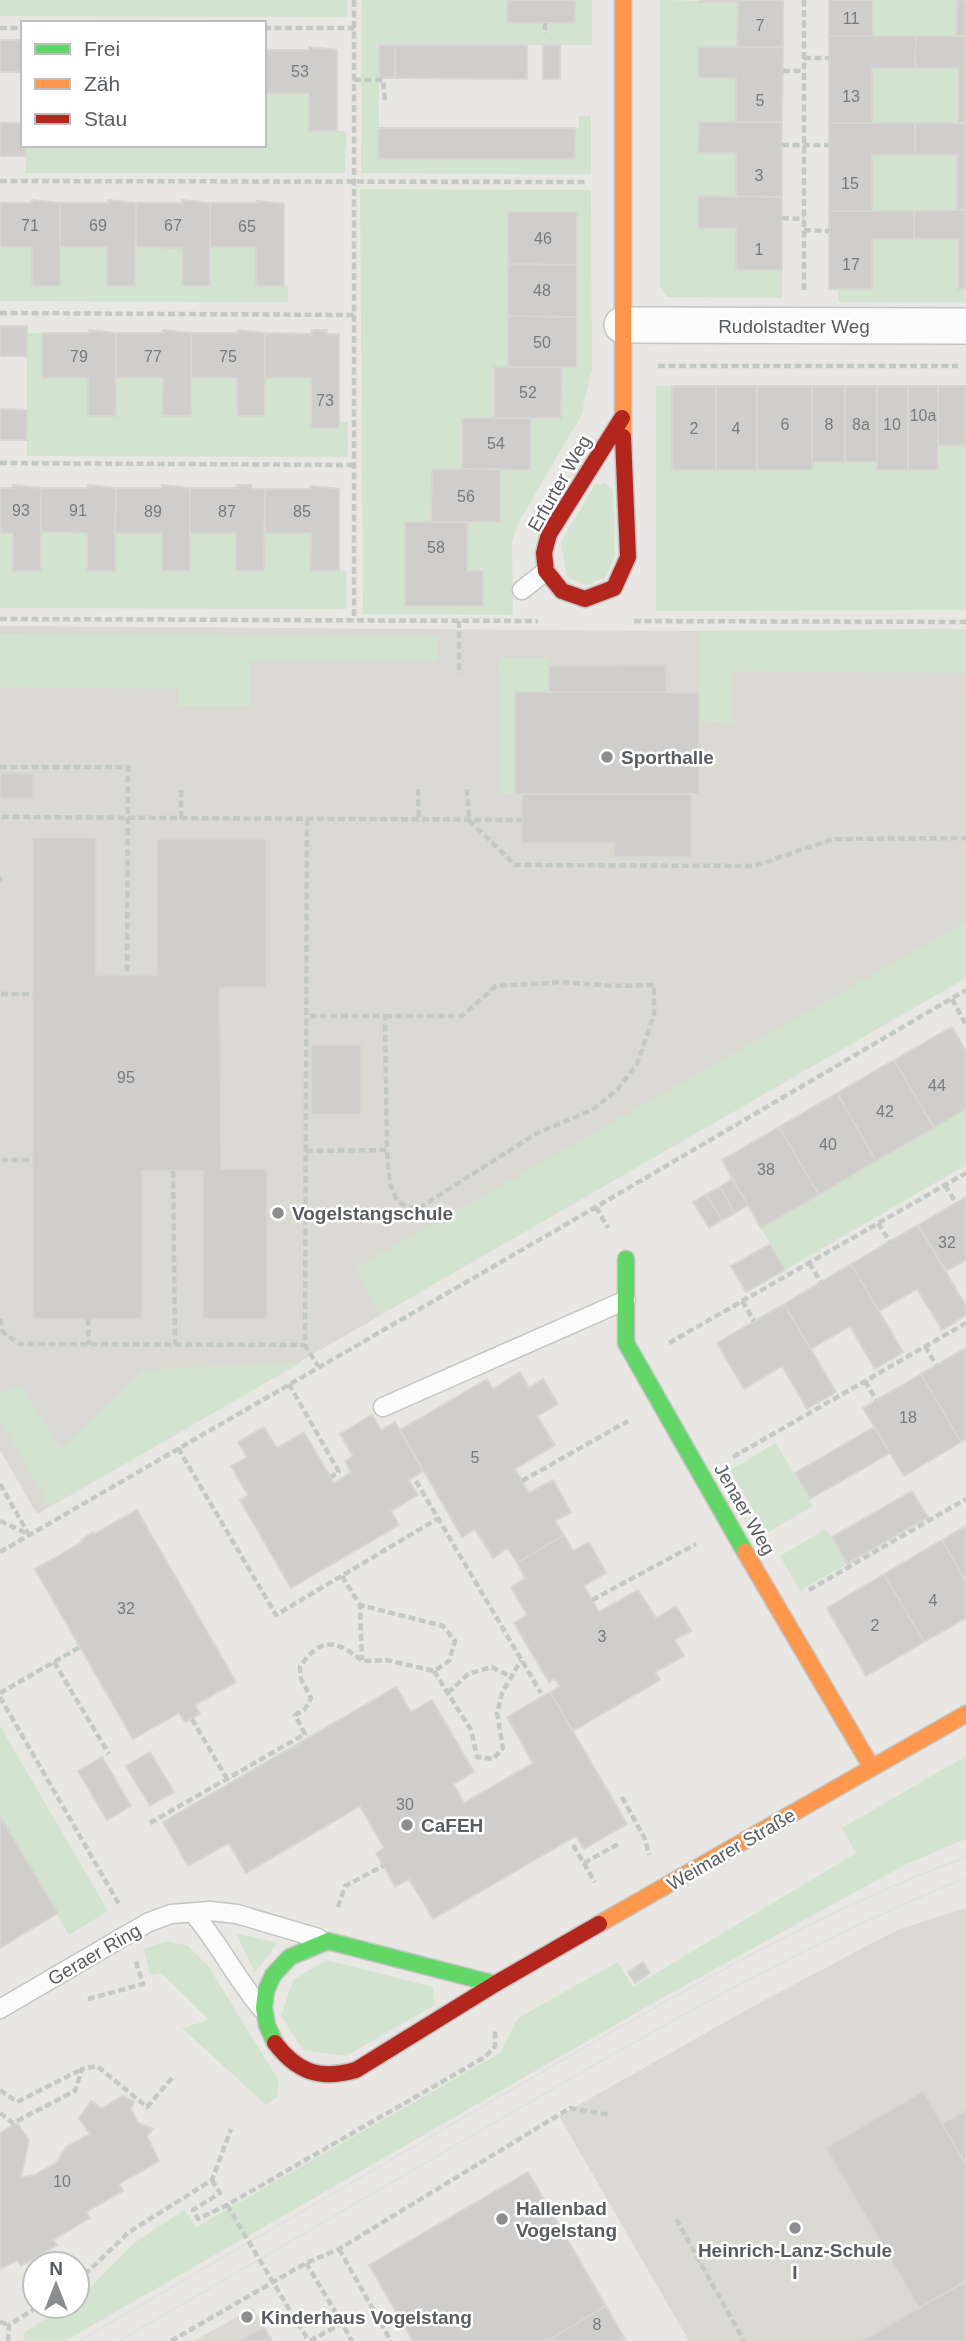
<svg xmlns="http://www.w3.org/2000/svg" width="966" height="2341" viewBox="0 0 966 2341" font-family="Helvetica,sans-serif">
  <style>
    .education { fill: #dbd9d3 }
    .green { fill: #d2e4cf; fill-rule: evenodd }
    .building { fill: #cfcecc; stroke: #d8d6d2; stroke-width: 2 }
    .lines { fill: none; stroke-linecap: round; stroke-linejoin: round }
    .lane-casing { stroke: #c4c4c4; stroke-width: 21 }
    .street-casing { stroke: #c4c4c4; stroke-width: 38 }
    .fast-casing { stroke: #c3c4c4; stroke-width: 19 }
    .slow-casing { stroke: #c3c4c4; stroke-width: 19 }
    .jam-casing { stroke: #c3c4c4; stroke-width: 19 }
    .path { stroke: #c4c9c5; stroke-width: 4.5; stroke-dasharray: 7 3.5; stroke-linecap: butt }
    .lane { stroke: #fcfbfb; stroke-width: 18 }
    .street { stroke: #fcfbfb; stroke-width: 35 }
    .fast { stroke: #63d668; stroke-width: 16 }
    .slow { stroke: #ff974d; stroke-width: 16 }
    .jam { stroke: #b3261e; stroke-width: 16 }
    .tram { stroke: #e1e1e0; stroke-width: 2 }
    .path-bridge { stroke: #c4c9c5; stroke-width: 4.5; stroke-dasharray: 7 3.5; stroke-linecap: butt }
    .poi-dot { fill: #8b8d8e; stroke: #fff; stroke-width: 2.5 }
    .labels { text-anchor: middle; stroke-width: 5; stroke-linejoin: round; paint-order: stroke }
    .number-label { font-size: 16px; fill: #787a7c }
    .street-label { font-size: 19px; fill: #595d60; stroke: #fff }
    .poi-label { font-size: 19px; font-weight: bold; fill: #595d60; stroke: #fff; text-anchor: start }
  </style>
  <rect width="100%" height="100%" fill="#e8e7e3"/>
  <path class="education" d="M0,626L695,631L966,629V976L37,1514L0,1450Z
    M966,1908V2341H689L559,2116L759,2003L897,1930Z
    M253,2308L272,2341H194Z"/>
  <path class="green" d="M0,0H347V17L0,16Z
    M362,0H507V23H574L575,0H592V45H379V159H575V128H579V116H591V174L361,173Z
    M660,0L738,2L737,270H782V298L667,297L660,287Z
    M873,0H957L956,36H873Z
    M872,68H958V123H872Z
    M264,93H309V131H346L345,173H25L26,145H264Z
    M872,155H957V210L872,211Z
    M360,189L591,190L592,370L581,416L518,523L512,542L513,615L363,614ZM508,212H577V367H562L561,418H531L500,469V522H468L467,571H483V606H405V522H431L432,469H462V418H494V367H508Z
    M872,239H958L966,302H838V289L872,288Z
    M0,247H32V285L60,286V247H107V286H135L136,247L182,248V285L209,286L210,247H256V285L288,286V302L0,301Z
    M27,333H42V378H88V416H116V378H163L162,416L191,378H237V416H265V378H311V428H339V422H348V457L27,456Z
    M656,386H672V469L812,470V462H877L878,470H938V445H966V610L656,611Z
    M605,483L613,490L615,555L606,577L587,585L567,577L561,542L594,486Z
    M41,532L87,533L88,571L115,570V533H162V571H190V533H236L237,571H264L265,533H311L310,571H346V609L0,608V533H13V571L41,570Z
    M966,629V673L733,671L732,723L699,721L700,636L695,631Z
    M0,634L438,636V661H251V706H179L178,689L0,687Z
    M499,658H549V691L514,692L515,794H500Z
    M966,922V978L380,1315L356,1268Z
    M966,1109V1165L785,1270L761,1228Z
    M302,1362L50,1507L0,1420V1394L21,1387L61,1449L145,1370Z
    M776,1443L813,1506L767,1533L730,1470Z
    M826,1529L847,1564L800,1591L780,1556Z
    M0,1726L108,1911L69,1935L0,1816Z
    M966,1756V1839L908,1863L662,1998L65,2341H25L23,2333L65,2306H77V2298L86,2292L134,2243L184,2210L196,2227L500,2053L518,2018L618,1962L633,1987L856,1853L842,1828Z
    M236,1933L277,1943L255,1973Z
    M167,1941L188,1946L208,1966L279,2081L277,2097L266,2105L182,2028L209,2020L161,1973L150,1975L144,1949Z
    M327,1960L433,1987L435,2005L346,2056L303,2050L281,2016L293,1980Z"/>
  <path class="building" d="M507,0H575V23H507Z
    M700,0H783V47H737L738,2H700Z
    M829,0H873V36H829Z
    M957,0H966V36H956Z
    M829,36H916L915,68H872V123H829Z
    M916,36H966V123H958V68H915Z
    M0,40H23V72H0Z
    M379,45H395V78H379Z
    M395,45H527V79L395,78Z
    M543,45H560V79H543Z
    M309,47L337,50V131H309V93H264V50H309Z
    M698,47H783L782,122H736V78H698Z
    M699,122H782V197L736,196V153H698Z
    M0,123H23V145H26L25,156H0Z
    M829,123H915V155H872V211H829Z
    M915,123H966V210H957V155H915Z
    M378,128H575V159H378Z
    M698,196L782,197V270H736V228H698Z
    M32,200L60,203V286H32V247H0V203H32Z
    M108,200L136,203L135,286H107V247H60V203H108Z
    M182,200L210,203V286H182V248L136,247V203H182Z
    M257,201L284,204V286H256V247H210V203H257Z
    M957,210H966V289H958V239H914V211Z
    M829,211H914V239H872V289H829Z
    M508,212H577V265L508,264Z
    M508,264L577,265V317L508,316Z
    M508,316L577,317V367H508Z
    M0,326H27V356H0Z
    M89,330L116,333V416H88V378H42V333H89Z
    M163,330L191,333V416H162L163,378H116V333H163Z
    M237,330L265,333V416H237V378H191V333H237Z
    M312,330H327V334H339V428H311V378H265V333L312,334Z
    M494,367H562L561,418H494Z
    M672,386H716V470H672Z
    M716,386H757V470H716Z
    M757,386H812V470H757Z
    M812,386H845V462H812Z
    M845,386H877V462H845Z
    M877,386H908V470H877Z
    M908,386H938V470H908Z
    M938,386H966V445H938Z
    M0,409L27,410V440H0Z
    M462,418H531L530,470L462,469Z
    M432,469H500V522H431Z
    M13,485L41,488V571H13V533H0V488H13Z
    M88,485L116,488L115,571H87V533L41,532V488H88Z
    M162,485L190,488V571H162V533H115L116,488H162Z
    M237,485H251V489H265L264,571H236V533H190V488H237Z
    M311,486L339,489V571H310L311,533H265V489H311Z
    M405,522H468L467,571H483V606H405Z
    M666,665V692H549V666Z
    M515,692H699V794H515Z
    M0,773H33V798H0Z
    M522,794H692V857H614V843H522Z
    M33,838H96V975H157V839H266V988H220L221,1169H267V1319H203V1171H142V1319H33Z
    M952,1027L966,1051V1109L934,1128L894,1060Z
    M311,1044H361V1114H311Z
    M894,1060L934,1128L876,1161L837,1093Z
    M837,1093L876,1161L819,1195L779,1127Z
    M779,1127L819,1195L761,1228L722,1160Z
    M732,1179L748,1205L735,1213L720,1187Z
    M720,1187L735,1213L722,1220L706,1194Z
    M706,1194L722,1220L709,1228L693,1202Z
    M966,1197V1260L946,1271L918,1225Z
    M918,1225L966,1306V1315L942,1330L917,1289L879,1311L851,1264Z
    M770,1244L785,1270L746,1292L731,1266Z
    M851,1264L903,1352L875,1369L850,1326L811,1349L784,1304Z
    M784,1304L836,1392L807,1409L782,1366L744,1389L717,1343Z
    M966,1348V1439L961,1442L921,1374Z
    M520,1372L529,1388L543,1379L558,1404L537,1416L555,1445L515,1469L529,1493L553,1480L571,1512L555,1521L564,1535L517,1563L508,1548L493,1558L475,1529L462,1537L400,1430L487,1379L493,1389Z
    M921,1374L961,1442L904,1476L863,1408Z
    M372,1415L381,1430L395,1422L423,1471L409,1480L418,1495L391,1511L399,1525L291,1588L240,1500L248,1495L231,1466L247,1457L238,1442L264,1427L277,1448L304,1432L334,1483L351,1472L345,1461L353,1456L340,1434Z
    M874,1427L890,1453L810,1499L795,1473Z
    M912,1491L928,1517L847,1564L832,1537Z
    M137,1510L236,1682L195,1705L200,1714L185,1722L179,1713L133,1739L35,1569L82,1542L81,1540L93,1532L94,1534Z
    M966,1526V1582L942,1540Z
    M564,1535L573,1551L589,1542L606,1573L584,1586L599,1612L638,1590L656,1618L676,1606L691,1631L675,1640L684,1656L655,1672L660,1680L573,1731L550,1692L560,1686L555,1679L549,1682L514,1623L527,1615L511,1587L525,1578L517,1563Z
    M942,1540L966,1582V1618L924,1642L884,1574Z
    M884,1574L924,1642L866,1676L827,1608Z
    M396,1687L411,1712L432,1700L474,1772L453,1784L464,1803L533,1763L507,1717L550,1692L627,1824L584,1849L576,1836L433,1919L409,1879L395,1887L376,1853L384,1848L360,1806L246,1873L229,1843L188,1866L163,1822Z
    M150,1752L174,1792L150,1806L126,1766Z
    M102,1757L131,1806L107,1820L78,1771Z
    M0,1816L58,1913L0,1948Z
    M643,1962L650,1973L635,1983L628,1972Z
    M923,2091L966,2165V2281L919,2308L826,2148Z
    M123,2096L134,2102L131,2109L138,2123L153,2129L147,2136L159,2161L119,2184L123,2191L86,2212L90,2218L53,2240L57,2245L21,2266L17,2260L0,2269V2133L17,2123L29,2140L21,2177L35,2175L57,2162L66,2147L90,2134L79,2118L91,2101L102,2108Z
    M966,2110V2165L942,2124Z
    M528,2172L606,2306L547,2341H413L369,2265Z
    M966,2281V2341H862L919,2308Z
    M606,2306L626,2341H547Z
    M264,2327L272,2341H240Z"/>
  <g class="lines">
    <g class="lane-casing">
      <path id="lane" d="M522,590L546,571
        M383,1407L626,1300
        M193,1913C219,1943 236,1979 262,2009
        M0,2009L123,1937L149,1922L171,1914L210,1911L237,1914L318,1938"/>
    </g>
    <g class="street-casing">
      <path id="street" d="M622,325L966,326"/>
    </g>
    <g class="fast-casing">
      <path id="fast" d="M626,1259V1343L745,1552
        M275,2043L267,2025L264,2008L266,1991L273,1975L290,1957L328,1941L495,1984"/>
    </g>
    <g class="slow-casing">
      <path id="slow" d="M623,437V0
        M745,1552L872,1768
        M599,1924L966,1714"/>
    </g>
    <g class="jam-casing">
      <path id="jam" d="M622,418L549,534L544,553L546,571L562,591L585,599L614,588L628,557L623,437
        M275,2043C298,2073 320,2080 356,2070L495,1984L599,1924"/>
    </g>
    <path class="path" d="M354,0V620
      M545,23V34
      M0,28H23
      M264,28H354
      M804,58H829
      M783,71H804
      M354,80H383L385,101
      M782,145H829
      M0,181L587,182
      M782,218L804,219
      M804,230L829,231
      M804,290V0
      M0,313L354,315
      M658,366H958
      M0,463L354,465
      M0,619L538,621
      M459,621V674
      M634,621L966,622
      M0,767H128L127,975
      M418,789L419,819
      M467,789L469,820L515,865L754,866L833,839L966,838
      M181,790V819
      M2,817L522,820
      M307,819L305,1345L318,1366
      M0,879H2
      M1,994H33
      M952,999L966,1025
      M385,1016H462L496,986L564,982L613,986L654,985V1015L637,1064L617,1090L592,1110L537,1133L419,1208C387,1210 389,1173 387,1150
      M306,1151L387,1150L385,1016H306
      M1,1160H33
      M173,1171L175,1345
      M945,1185L956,1203
      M596,1207L608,1228
      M878,1223L890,1242
      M809,1263L821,1282
      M742,1301L754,1321
      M0,1319L3,1332L19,1344L305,1345
      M88,1319L89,1345
      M669,1343L966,1173
      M925,1346L936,1365
      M865,1381L876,1400
      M289,1384L339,1472L331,1477
      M178,1448L276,1615L437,1519
      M733,1457L966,1323
      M416,1481L541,1693
      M522,1481L628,1421
      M0,1484L29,1535
      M0,1521L28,1534
      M0,1552L596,1207L966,990
      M342,1576L360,1605L362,1660
      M809,1590L966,1499
      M592,1600L696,1544
      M54,1662L109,1754
      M434,1671L471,1730L477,1757L493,1759L503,1748L497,1713L502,1693L521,1660
      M0,1693L80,1647
      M448,1693L468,1674L492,1667L511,1677
      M0,1697L120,1906
      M192,1719L227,1779
      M622,1797L645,1839L649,1855
      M150,1823L305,1734L295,1715L305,1709L311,1698L301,1679L300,1667C320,1636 337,1640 362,1661L386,1660L434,1671L449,1661L455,1641L443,1626L360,1605
      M573,1845L595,1882
      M584,1863L620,1843
      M338,1907L345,1886L383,1866
      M88,1999L143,1984L135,1959
      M0,2090L17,2102L82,2069
      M0,2113L13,2123L75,2091L82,2069L97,2066L147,2107L172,2078
      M212,2180L220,2193L193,2210L198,2219L227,2205L485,2057L495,2046V2030
      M676,2219L744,2341
      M339,2249L391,2341
      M306,2263L342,2323
      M77,2282L129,2232L212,2180L231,2129
      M292,2314L309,2341
      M0,2322L9,2325
      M8,2341L9,2325L39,2306
      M171,2341L306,2263L339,2249L570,2108L610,2115
      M310,2341L342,2323L352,2341"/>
    <use href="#lane" class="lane"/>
    <use href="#street" class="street"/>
    <use href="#fast" class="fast"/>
    <use href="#slow" class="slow"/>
    <use href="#jam" class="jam"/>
    <path class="tram" d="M79,2341C227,2255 375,2169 523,2083C667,2000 810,1915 966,1857
      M119,2341C250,2265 381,2189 511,2113C659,2027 807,1942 966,1878"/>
    <path class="path-bridge" d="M227,2205L292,2314"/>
  </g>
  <g class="poi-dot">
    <circle cx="607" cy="757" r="7"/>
    <circle cx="278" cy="1213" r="7"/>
    <circle cx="407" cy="1825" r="7"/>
    <circle cx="502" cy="2219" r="7"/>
    <circle cx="795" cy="2228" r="7"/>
    <circle cx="247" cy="2317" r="7"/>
  </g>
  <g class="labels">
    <g class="number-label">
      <text x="851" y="24">11</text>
      <text x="760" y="31">7</text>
      <text x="300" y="77">53</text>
      <text x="851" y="102">13</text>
      <text x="760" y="106">5</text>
      <text x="759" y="181">3</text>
      <text x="850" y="189">15</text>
      <text x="30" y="231">71</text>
      <text x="98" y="231">69</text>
      <text x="173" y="231">67</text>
      <text x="247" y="232">65</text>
      <text x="543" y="244">46</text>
      <text x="759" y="255">1</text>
      <text x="851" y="270">17</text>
      <text x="542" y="296">48</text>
      <text x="542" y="348">50</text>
      <text x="79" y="362">79</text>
      <text x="153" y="362">77</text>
      <text x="228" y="362">75</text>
      <text x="528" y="398">52</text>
      <text x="325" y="406">73</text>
      <text x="923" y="421">10a</text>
      <text x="785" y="430">6</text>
      <text x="829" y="430">8</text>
      <text x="861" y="430">8a</text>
      <text x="892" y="430">10</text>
      <text x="694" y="434">2</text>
      <text x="736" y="434">4</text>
      <text x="496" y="449">54</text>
      <text x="466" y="502">56</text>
      <text x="21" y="516">93</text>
      <text x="78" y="516">91</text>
      <text x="153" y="517">89</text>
      <text x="227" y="517">87</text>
      <text x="302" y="517">85</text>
      <text x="436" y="553">58</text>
      <text x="126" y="1083">95</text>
      <text x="937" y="1091">44</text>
      <text x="885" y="1117">42</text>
      <text x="828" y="1150">40</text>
      <text x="766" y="1175">38</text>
      <text x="947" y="1248">32</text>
      <text x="908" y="1423">18</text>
      <text x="475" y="1463">5</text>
      <text x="933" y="1606">4</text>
      <text x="126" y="1614">32</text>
      <text x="875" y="1631">2</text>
      <text x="602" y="1642">3</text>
      <text x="405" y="1810">30</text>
      <text x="62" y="2187">10</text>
      <text x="597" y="2330">8</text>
    </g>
    <g class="street-label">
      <text x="794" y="333">Rudolstadter Weg</text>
      <text transform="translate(559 483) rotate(-60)" y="7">Erfurter Weg</text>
      <text transform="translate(745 1509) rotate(60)" y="7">Jenaer Weg</text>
      <text transform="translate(731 1849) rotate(-30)" y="7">Weimarer Straße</text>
      <text transform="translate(94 1954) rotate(-30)" y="7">Geraer Ring</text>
    </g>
    <g class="poi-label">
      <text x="621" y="764">Sporthalle</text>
      <text x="292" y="1220">Vogelstangschule</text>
      <text x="421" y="1832">CaFEH</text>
      <text x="516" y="2215">Hallenbad<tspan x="516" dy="22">Vogelstang</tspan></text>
      <text x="795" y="2257" text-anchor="middle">Heinrich-Lanz-Schule<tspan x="795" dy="22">I</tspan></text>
      <text x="261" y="2324">Kinderhaus Vogelstang</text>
    </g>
  </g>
  <rect x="21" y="21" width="245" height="126" fill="#ffffff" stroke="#bdbebf" stroke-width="2"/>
  <rect x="35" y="44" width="35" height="10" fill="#63d668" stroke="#bdbebf" stroke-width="2"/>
  <text x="84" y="56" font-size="21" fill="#595d60">Frei</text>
  <rect x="35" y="79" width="35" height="10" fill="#ff974d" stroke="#bdbebf" stroke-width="2"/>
  <text x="84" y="91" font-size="21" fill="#595d60">Zäh</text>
  <rect x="35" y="114" width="35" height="10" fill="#b3261e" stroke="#bdbebf" stroke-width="2"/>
  <text x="84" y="126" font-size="21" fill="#595d60">Stau</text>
  <g transform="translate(56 2285)"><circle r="33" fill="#ffffff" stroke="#bdbebf" stroke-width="2"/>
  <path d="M0-5L12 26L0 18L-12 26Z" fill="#8b8d8e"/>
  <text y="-10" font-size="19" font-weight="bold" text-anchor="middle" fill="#595d60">N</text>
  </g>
</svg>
